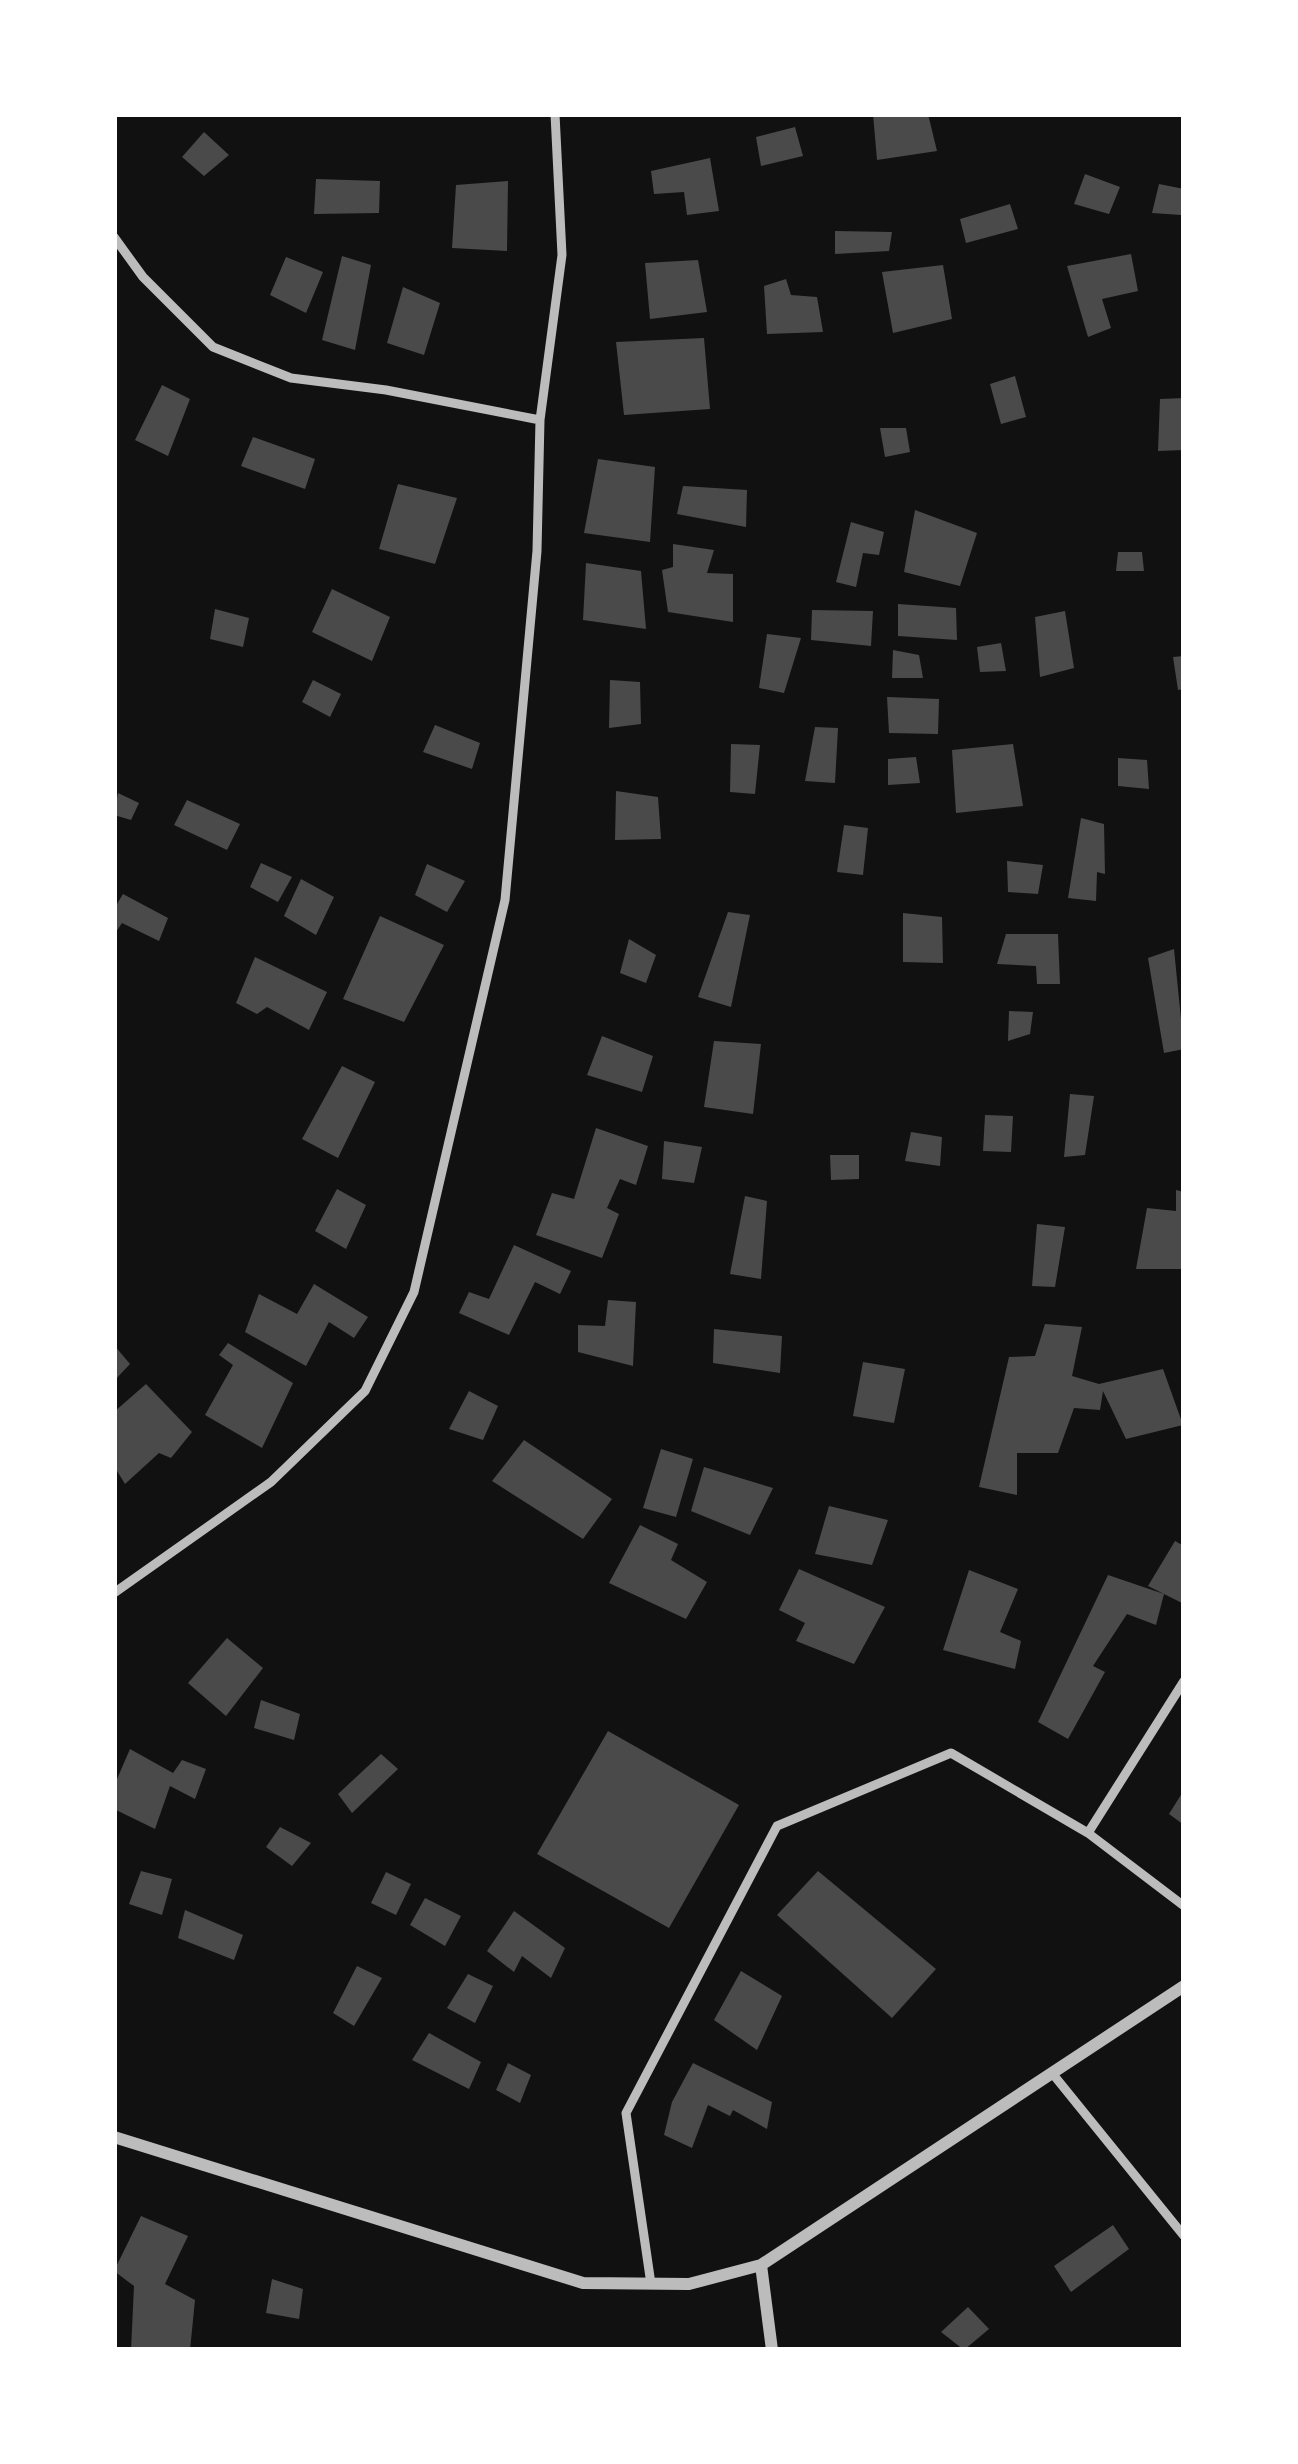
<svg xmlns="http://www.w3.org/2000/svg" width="1298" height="2464" viewBox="0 0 1298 2464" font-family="'PT Sans',sans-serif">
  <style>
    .building { fill: #4a4a4a }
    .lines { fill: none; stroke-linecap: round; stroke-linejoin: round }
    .service { stroke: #bcbcbc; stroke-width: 9 }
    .minor { stroke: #bcbcbc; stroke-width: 12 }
  </style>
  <rect width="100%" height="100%" fill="#111"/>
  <path class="building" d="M873,114H928L937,151L877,160Z
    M795,127L803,156L761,166L756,137Z
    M204,132L229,155L204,176L182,157Z
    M710,158L719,211L687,215L684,192L654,194L651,171Z
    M1085,174L1120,187L1109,214L1074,204Z
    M316,179L380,181L379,213L314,214Z
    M508,181L507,251L452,248L456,185Z
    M1159,184L1184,189L1181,215L1152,213Z
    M1010,204L1018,229L966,243L960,219Z
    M835,231L892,232L889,251L835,254Z
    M1131,254L1138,291L1102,299L1111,328L1088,337L1067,266Z
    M342,256L371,265L355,350L322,340Z
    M286,257L323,272L306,313L270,295Z
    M698,260L707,312L650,319L645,263Z
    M943,265L952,319L893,333L882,272Z
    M786,279L791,295L817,297L823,332L767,334L764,286Z
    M403,287L440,303L424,355L387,343Z
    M704,338L710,409L624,415L616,342Z
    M1015,376L1026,417L1001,424L990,384Z
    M162,385L190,399L168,456L135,440Z
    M1184,398V450L1158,451L1160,399Z
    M880,428H906L910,452L885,457Z
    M253,437L315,459L305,489L241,466Z
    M598,459L655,467L650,542L584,533Z
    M398,484L457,498L435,564L379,549Z
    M683,486L747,490L746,527L677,514Z
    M915,510L977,533L960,586L904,572Z
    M851,522L884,532L879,555L863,553L856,587L836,582Z
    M673,544L714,550L707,573L733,574V622L668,612L662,570L673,567Z
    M1118,552H1142L1144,571H1116Z
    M586,563L641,571L646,629L583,620Z
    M332,589L390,617L372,661L312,632Z
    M898,604L956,608L957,640L898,636Z
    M215,609L249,618L243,647L210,639Z
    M812,610L873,611L871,646L811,640Z
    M1065,611L1074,668L1040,677L1035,617Z
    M767,634L801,638L784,693L759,688Z
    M1001,643L1006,671L980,672L977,647Z
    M893,650L919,655L923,678H892Z
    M1184,656V689L1178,690L1173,657Z
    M313,680L341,694L330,717L302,702Z
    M610,680L640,682L641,724L609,728Z
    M887,697L939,699L938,734L889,733Z
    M435,725L480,743L472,769L423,752Z
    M815,727L838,728L835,783L805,781Z
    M731,744L760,745L755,794L730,792Z
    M1013,744L1023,806L956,813L952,750Z
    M916,757L920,783L888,785V759Z
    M1118,758L1147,760L1149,789L1118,786Z
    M616,791L658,797L661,839L615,840Z
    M118,793L139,803L131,820L114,815Z
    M187,800L240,824L227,850L174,825Z
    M1081,818L1104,824L1105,874L1097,872L1096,901L1068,898Z
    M844,825L868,828L863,875L837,872Z
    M1007,861L1043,865L1038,894L1008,892Z
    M261,863L292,877L278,902L250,887Z
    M427,864L465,881L447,912L415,895Z
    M301,879L334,897L316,935L284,916Z
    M123,894L168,918L159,941L122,923L114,935V909Z
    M728,912L750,915L731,1007L698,997Z
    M903,913L942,917L943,963L903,962Z
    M380,916L444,945L404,1022L343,999Z
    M1006,934H1058L1060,984H1037L1036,966L997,964Z
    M629,939L656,955L646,983L620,973Z
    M1174,949L1184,1049L1164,1053L1148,958Z
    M255,957L327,992L309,1030L267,1007L257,1014L236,1003Z
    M1009,1011L1033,1012L1030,1034L1008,1041Z
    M602,1036L653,1056L642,1092L587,1075Z
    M714,1041L761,1044L753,1114L704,1107Z
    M342,1066L375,1082L338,1158L302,1139Z
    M1070,1094L1094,1096L1085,1155L1064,1157Z
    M985,1115L1013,1116L1011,1152L983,1151Z
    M596,1128L648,1146L636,1185L620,1179L607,1208L619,1214L602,1258L536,1235L552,1193L574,1199Z
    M911,1132L942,1137L940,1166L905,1161Z
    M664,1141L702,1147L694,1183L662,1179Z
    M830,1155H859V1179L831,1180Z
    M337,1189L366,1205L346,1249L315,1231Z
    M1176,1190L1184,1192V1269H1136L1147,1208L1176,1211Z
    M745,1196L767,1201L761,1279L730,1274Z
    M1037,1224L1065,1227L1055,1287L1032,1286Z
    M514,1245L571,1271L560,1294L535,1282L509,1335L459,1313L469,1292L489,1299Z
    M314,1284L368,1317L354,1338L329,1322L306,1366L245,1332L259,1294L297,1314Z
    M608,1300L636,1302L633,1366L578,1352V1325L605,1326Z
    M1045,1324L1082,1327L1072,1376L1099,1384L1163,1369L1183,1425L1126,1439L1103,1391L1100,1410L1074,1408L1058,1453H1017V1495L979,1487L1009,1357L1035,1356Z
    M714,1329L782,1336L780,1373L713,1363Z
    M228,1343L293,1383L262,1448L205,1415L233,1365L219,1355Z
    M114,1345L130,1364L114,1381Z
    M863,1362L905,1369L894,1423L853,1416Z
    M146,1384L192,1432L171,1458L159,1453L125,1484L114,1466V1412Z
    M469,1391L498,1406L483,1440L449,1429Z
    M524,1440L612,1499L583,1539L492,1481Z
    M661,1449L693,1459L676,1517L643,1508Z
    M704,1467L773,1488L750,1535L691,1511Z
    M829,1506L888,1520L872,1565L815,1554Z
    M640,1525L678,1544L671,1560L707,1582L686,1619L609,1583Z
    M1175,1541L1184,1546V1604L1148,1586Z
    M799,1569L885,1607L854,1664L796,1641L805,1623L779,1610Z
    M969,1570L1018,1589L1000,1632L1021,1641L1015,1669L943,1650Z
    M1108,1575L1164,1594L1156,1625L1127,1614L1093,1666L1105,1672L1068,1739L1038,1722Z
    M227,1638L263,1668L226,1716L188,1683Z
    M261,1700L300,1714L294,1740L254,1728Z
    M608,1731L739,1805L669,1928L537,1854Z
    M130,1749L173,1773L182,1760L206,1769L195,1799L170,1786L155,1829L114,1809V1786Z
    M381,1754L398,1769L352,1813L338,1794Z
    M1184,1790V1825L1169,1814Z
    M280,1827L311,1843L292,1866L266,1847Z
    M141,1871L172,1879L162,1915L129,1904Z
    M818,1871L936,1969L892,2018L777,1915Z
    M386,1872L411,1884L396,1915L371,1903Z
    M425,1898L461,1916L445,1946L410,1925Z
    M185,1910L243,1935L234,1960L178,1938Z
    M514,1911L565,1948L551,1978L522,1956L514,1972L487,1951Z
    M357,1966L382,1978L354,2026L333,2013Z
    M741,1971L782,1996L757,2050L714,2020Z
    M468,1974L493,1986L475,2023L447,2008Z
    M429,2033L481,2062L469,2089L412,2060Z
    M508,2063L531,2075L520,2103L496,2090Z
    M693,2063L772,2102L767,2129L733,2110L730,2116L708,2105L692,2148L664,2135L672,2102Z
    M141,2216L188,2236L165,2284L195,2300L190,2350H131L134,2286L114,2271Z
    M1113,2225L1129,2249L1071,2292L1054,2266Z
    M272,2279L303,2289L299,2319L266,2313Z
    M968,2307L989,2329L964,2350L941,2332Z"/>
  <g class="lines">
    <path class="service" d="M114,237L143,277L213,347L291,378L386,390L540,420
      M114,1593L271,1482L365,1391L414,1292L505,900L537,551L540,420L562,255L555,114
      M1088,1833L1184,1681
      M1052,2073L1184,2236
      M651,2284L626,2113L777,1826L951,1753L1088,1833L1184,1906"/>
    <path class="minor" d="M114,2137L583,2283L689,2284L761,2265L1184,1986
      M761,2265L772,2350"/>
  </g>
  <rect width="1298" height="2464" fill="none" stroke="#ffffff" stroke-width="234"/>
</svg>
